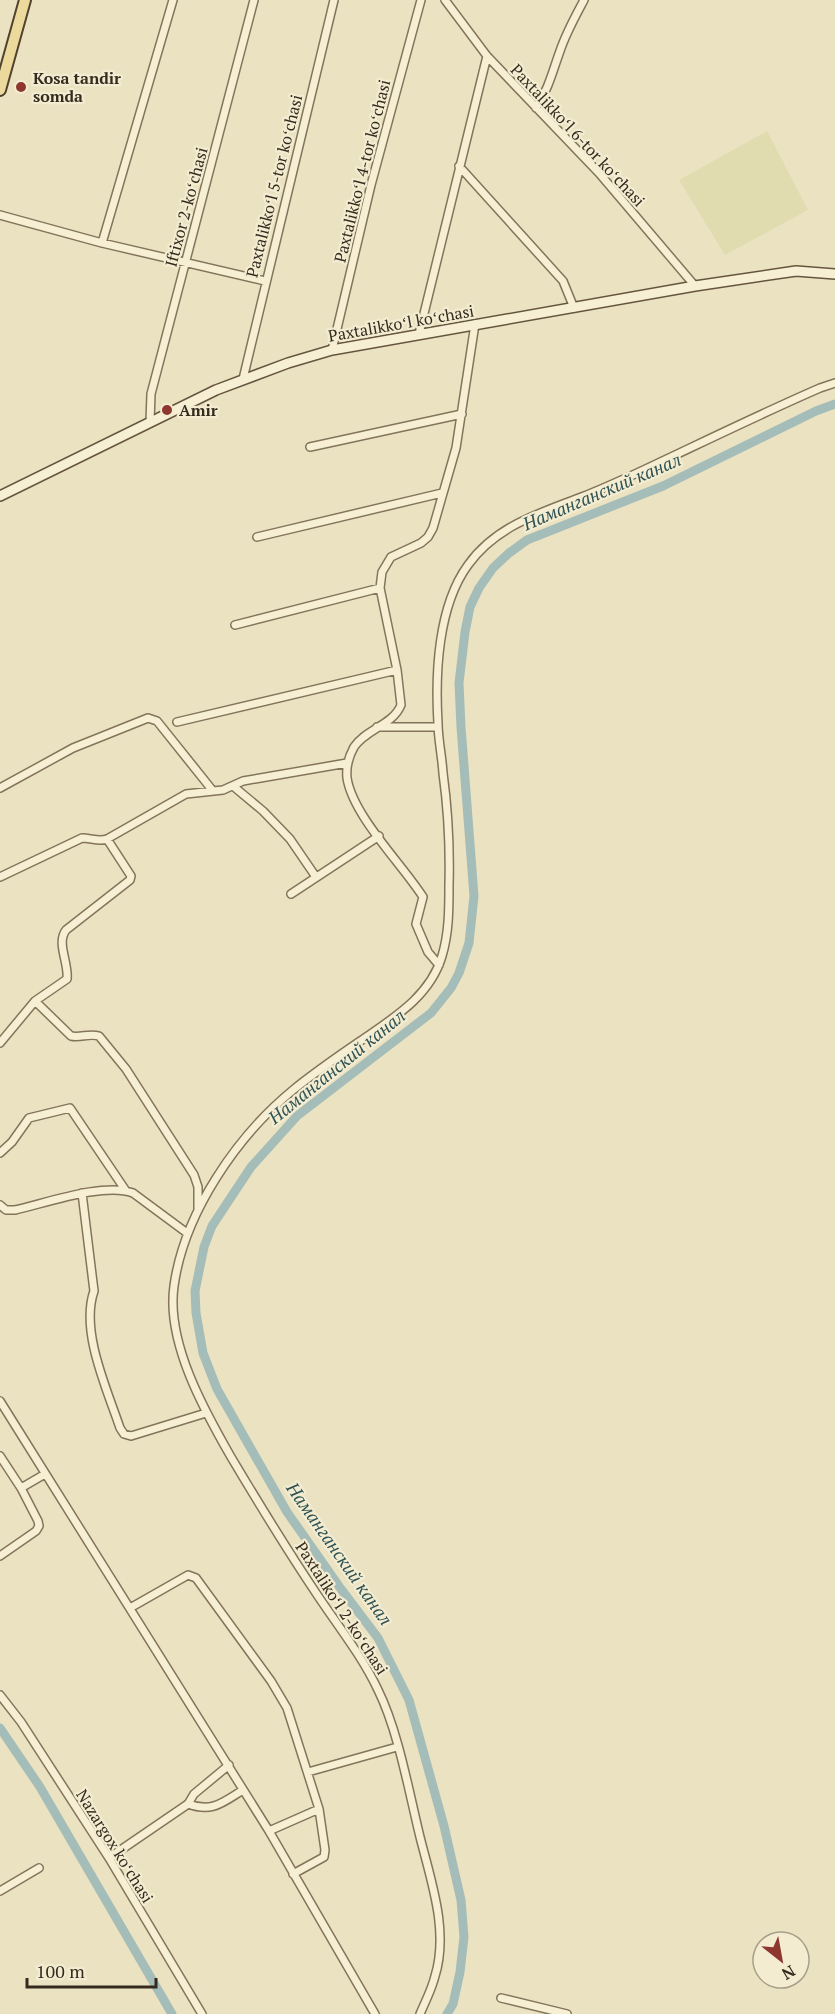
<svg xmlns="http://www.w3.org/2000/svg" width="835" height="2014" viewBox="0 0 835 2014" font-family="'PT Serif',serif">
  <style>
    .farmland { fill: #e0dcb0 }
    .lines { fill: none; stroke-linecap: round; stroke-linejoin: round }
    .canal { stroke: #a4bdb8; stroke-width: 9 }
    .street-casing { stroke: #83745a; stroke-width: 10 }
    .secondary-casing { stroke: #65553e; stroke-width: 12 }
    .primary-casing { stroke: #51422f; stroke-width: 14 }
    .street { stroke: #f6efd4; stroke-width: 7 }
    .secondary { stroke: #f6efd4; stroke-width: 9 }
    .primary { stroke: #ecda9c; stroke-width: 10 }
    .poi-dot { fill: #8e372f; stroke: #f3ecd1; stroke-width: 2 }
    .labels { text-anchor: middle; stroke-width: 4.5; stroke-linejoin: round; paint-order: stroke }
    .poi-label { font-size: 16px; font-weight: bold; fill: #342b1e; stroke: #f3ecd1; text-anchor: start }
    .street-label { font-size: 16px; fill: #342b1e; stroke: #f3ecd1 }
    .water-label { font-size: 18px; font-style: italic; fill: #2e5253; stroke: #f3ecd1 }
  </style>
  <rect width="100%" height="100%" fill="#ebe2c2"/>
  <path class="farmland" d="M767,131L808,210L725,255L679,180Z"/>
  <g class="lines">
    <path class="canal" d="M0,1728L40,1787L172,2014
      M447,2014L453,2004L460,1972L464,1937L461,1900L444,1826L409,1700L378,1638L341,1589L287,1512L217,1389L203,1353L196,1313L195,1291L204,1247L212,1226L251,1167L297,1116L431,1013L451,988L459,973L469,943L474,896L461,727L459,683L465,632L470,607L479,588L493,568L509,553L527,540L663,486L816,411L835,404"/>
    <g class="street-casing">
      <path id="street" d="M445,0L487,56L599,173L695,286
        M536,108C549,88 552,73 560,51C566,33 575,17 584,0
        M459,166L563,281L574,308
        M0,215L102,243L265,281
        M102,243L173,0
        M419,334L487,56
        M332,350L371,185L421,0
        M243,379L334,0
        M150,422L151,394L254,0
        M310,447L462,414
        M257,537L442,493
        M235,625L380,588
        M177,722L397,670
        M377,727H438
        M233,786L263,811L290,839L316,877
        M0,788L73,748L148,718L157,721L213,791
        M0,877L82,838C91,838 99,842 107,839L186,794L223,790L243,781L347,763
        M291,894L379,836
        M439,965L428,952L416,924L423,897C402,864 353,816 347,778C346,768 349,756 354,747C366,729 393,725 401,705L397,670L380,588L382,572L391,557L421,543L428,537L433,528L456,448L475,324
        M35,1001L71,1036C81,1038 89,1033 99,1036L126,1069L194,1175L198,1187V1210
        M0,1043L35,1001L67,979C69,963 56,943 66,930L130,880L131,876L107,839
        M0,1153L12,1142L29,1118L70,1108L126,1191
        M82,1193L94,1291C80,1331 107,1389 120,1428L124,1434L131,1436L206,1413
        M0,1205L6,1210H15C46,1203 105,1182 133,1193L187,1233
        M0,1401L269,1831L375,2014
        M0,1456L21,1488
        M0,1556L36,1531L39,1526L38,1521L21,1488L45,1474
        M130,1608L188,1575L196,1578L271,1681L287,1708L319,1809L325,1850L324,1857L293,1874
        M0,1695L21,1722L109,1858L202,2014
        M308,1772L397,1747
        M188,1804L194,1794L229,1765
        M269,1831L319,1809
        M109,1858L188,1804C213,1813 223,1802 243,1790
        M0,1891L39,1868
        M501,1998L567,2014
        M420,2014C425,2002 432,1989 435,1976C449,1931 431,1881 420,1837C409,1792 398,1730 378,1690C362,1656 338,1626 318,1596C287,1550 259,1504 231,1457C204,1410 166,1342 174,1286C184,1213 237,1136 293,1090C314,1073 337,1057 359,1042C392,1019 430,997 442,956C449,933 449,909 449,885C450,848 448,810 443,773C442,756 438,739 438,723C435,673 438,606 468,565C495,527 537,514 579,498C598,491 617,482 635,474C697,445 758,415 820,388L835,383"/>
    </g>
    <g class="secondary-casing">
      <path id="secondary" d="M0,496L216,390L288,363L332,350L695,286L796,271L835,274"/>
    </g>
    <g class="primary-casing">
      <path id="primary" d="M0,90L25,0"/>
    </g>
    <use href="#street" class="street"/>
    <use href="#secondary" class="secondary"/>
    <use href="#primary" class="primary"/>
  </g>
  <g class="poi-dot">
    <circle cx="21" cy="87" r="6"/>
    <circle cx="167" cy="410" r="6"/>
  </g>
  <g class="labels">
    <g class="poi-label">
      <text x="33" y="84">Kosa tandir<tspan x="33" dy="18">somda</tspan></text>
      <text x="179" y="416">Amir</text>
    </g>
    <g class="street-label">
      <text transform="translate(578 135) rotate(47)" y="6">Paxtalikkoʻl 6-tor koʻchasi</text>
      <text transform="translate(362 171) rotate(-76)" y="6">Paxtalikkoʻl 4-tor koʻchasi</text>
      <text transform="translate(274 186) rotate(-76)" y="6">Paxtalikkoʻl 5-tor koʻchasi</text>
      <text transform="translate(186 207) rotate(-75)" y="6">Iftixor 2-koʻchasi</text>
      <text transform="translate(401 323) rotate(-10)" y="6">Paxtalikkoʻl koʻchasi</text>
      <text transform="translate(342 1608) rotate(57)" y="6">Paxtalikoʻl 2-koʻchasi</text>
      <text transform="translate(115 1846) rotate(58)" y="6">Nazargox koʻchasi</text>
    </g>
    <g class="water-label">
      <text transform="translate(602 492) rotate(-23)" y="6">Наманганский канал</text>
      <text transform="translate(337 1067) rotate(-39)" y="6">Наманганский канал</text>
      <text transform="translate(339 1554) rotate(55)" y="6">Наманганский канал</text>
    </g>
  </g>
  <g transform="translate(781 1960) rotate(149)"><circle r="28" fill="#f3ecd1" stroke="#a79f89" stroke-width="1.5"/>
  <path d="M0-4.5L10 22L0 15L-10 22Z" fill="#8e372f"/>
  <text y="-9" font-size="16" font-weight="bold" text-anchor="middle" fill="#342b1e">N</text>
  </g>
  <path d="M27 1978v9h129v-9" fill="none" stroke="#342b1e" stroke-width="3"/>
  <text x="36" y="1978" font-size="18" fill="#342b1e" stroke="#f3ecd1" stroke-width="4.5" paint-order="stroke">100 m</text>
</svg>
